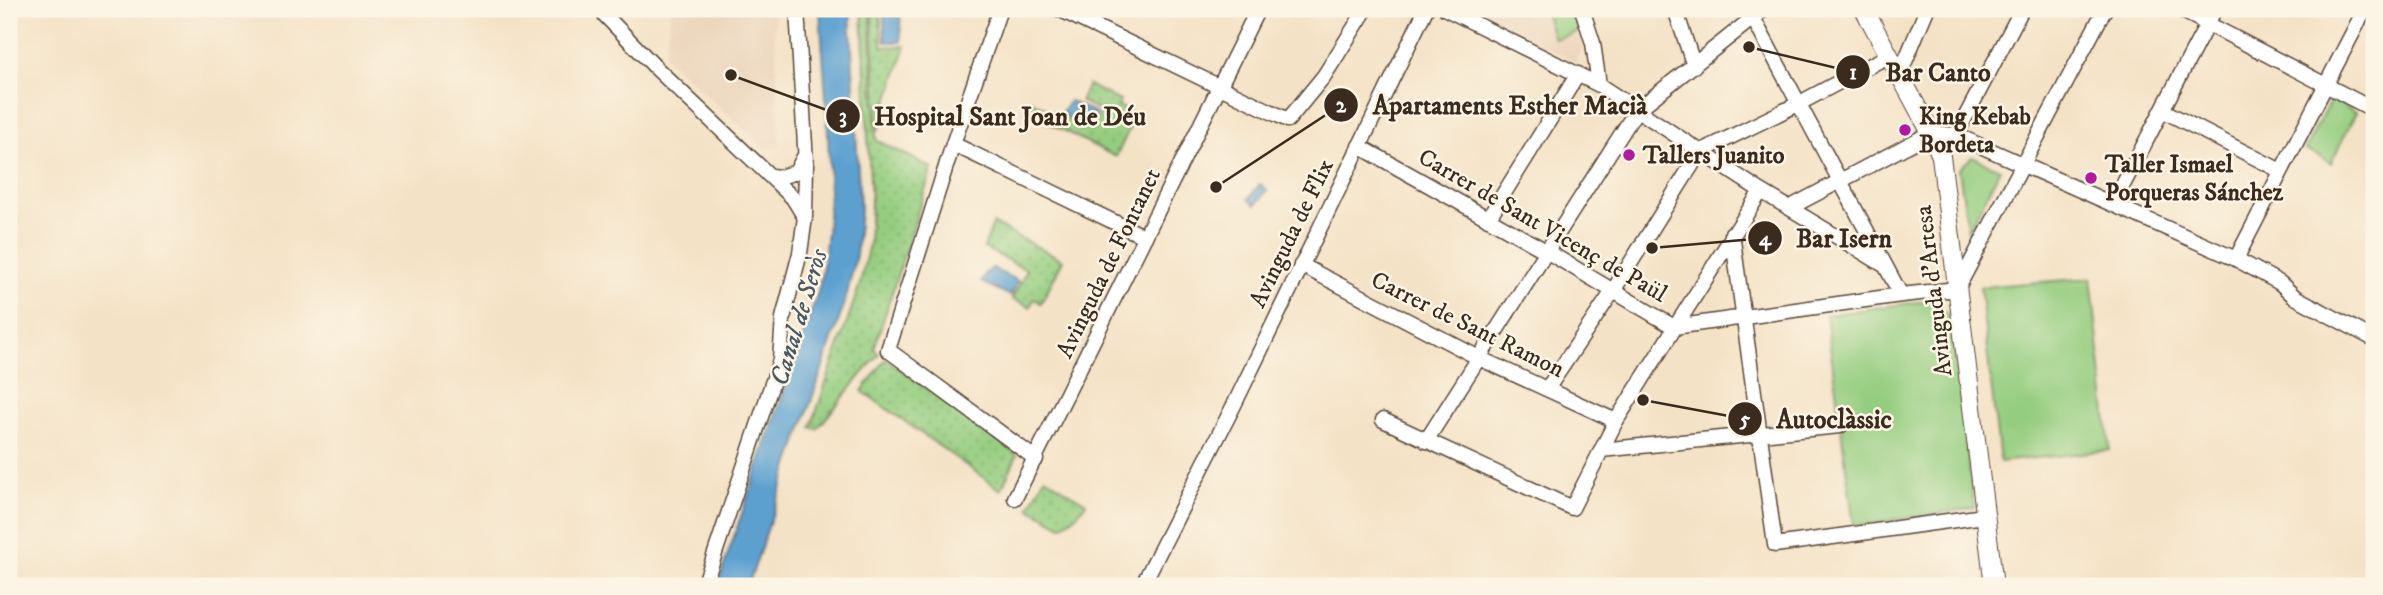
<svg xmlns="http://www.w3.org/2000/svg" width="2383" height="595" viewBox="0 0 2383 595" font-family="'IM FELL DW Pica',serif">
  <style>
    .built { fill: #ebd3b9 }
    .grass { fill: url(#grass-dots); stroke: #687c4f; stroke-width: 2 }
    .park { fill: #95cd80; stroke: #687c4f; stroke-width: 2 }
    .water { fill: #5ba0d0; stroke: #4b6577; stroke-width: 2 }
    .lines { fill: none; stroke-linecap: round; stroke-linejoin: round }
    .minor-casing { stroke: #574637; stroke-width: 17 }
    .major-casing { stroke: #574637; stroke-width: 20 }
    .minor { stroke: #fff; stroke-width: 14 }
    .major { stroke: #fff; stroke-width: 18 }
    .poi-dot { fill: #b5179e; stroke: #fcf5e5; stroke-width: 2.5 }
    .labels { text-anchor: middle; stroke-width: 5; stroke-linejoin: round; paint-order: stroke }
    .poi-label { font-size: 24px; font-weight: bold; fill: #3b2a1e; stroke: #fcf5e5; text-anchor: start }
    .street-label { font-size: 24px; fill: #3b2a1e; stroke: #fcf5e5 }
    .water-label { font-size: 26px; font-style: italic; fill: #485965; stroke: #fcf5e5 }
    .leader { fill: none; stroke: #3b2a1e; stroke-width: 2.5 }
    .callout-dot { fill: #3b2a1e; stroke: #fcf5e5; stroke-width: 2.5 }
    .mark-label { font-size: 21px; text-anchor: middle; font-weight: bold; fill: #fff }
    .callout-label { font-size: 26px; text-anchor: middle; font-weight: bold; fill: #3b2a1e; stroke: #fcf5e5; stroke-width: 5; stroke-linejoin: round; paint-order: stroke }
  </style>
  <defs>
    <pattern id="grass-dots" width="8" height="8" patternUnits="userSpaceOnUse" patternTransform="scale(1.75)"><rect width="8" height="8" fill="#95cd80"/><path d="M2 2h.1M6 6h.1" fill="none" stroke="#81b06e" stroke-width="1.8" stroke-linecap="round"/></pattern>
  </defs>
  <rect width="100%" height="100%" fill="#fcf5e5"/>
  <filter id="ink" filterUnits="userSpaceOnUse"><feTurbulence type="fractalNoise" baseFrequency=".0143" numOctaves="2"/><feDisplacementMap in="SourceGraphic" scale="14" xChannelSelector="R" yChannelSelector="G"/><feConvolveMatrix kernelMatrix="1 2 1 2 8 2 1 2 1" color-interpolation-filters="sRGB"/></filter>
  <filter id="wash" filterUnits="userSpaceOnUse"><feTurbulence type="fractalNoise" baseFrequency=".00686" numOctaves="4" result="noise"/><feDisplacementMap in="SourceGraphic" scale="28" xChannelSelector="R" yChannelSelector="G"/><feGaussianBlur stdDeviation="1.57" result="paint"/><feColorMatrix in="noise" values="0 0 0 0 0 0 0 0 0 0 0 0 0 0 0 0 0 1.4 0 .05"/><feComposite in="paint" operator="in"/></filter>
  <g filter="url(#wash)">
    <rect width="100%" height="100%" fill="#f4e2c6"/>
    <path class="built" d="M672,9H774L780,148H764L664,56Z
      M1469,9H1574L1585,43L1575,62Z"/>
    <path class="grass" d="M862,9H870L876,140L932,168L874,349L879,354L817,429L811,427L860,284L869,244L871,202Z
      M872,9H880L882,47L906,46L878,131Z
      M1088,85L1120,101L1118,106L1136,115L1116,157L1025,111L1031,101L1091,131L1101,112L1080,101Z
      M993,224L1063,260L1041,303L1034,299L1030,307L1012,299L1027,270L984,248Z
      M886,359L1017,455L1001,490L862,391Z
      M1045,477L1086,503L1076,516L1062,526L1029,508Z"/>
    <path class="park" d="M1544,9H1572L1579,31L1554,39Z
      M2331,99L2356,112L2331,163L2305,149Z
      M1972,157L2000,169L1968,231L1959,169Z
      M2091,278L2110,450L2000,462L1980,287Z
      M1931,300L1950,316L1974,508L1854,526L1826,315Z"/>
    <path class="water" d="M820,9H850L860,209L856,255L845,302L748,586H717L818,292C839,199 825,103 820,9Z
      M884,11L900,13L901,42H885Z
      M1070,101L1096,114L1089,127L1061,113Z
      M1260,184L1267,190L1256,205L1248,199Z
      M991,268L1018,281L1011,296L981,282L986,272H989Z"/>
  </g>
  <g filter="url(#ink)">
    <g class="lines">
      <g class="minor-casing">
        <path id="minor" d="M599,9L656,68L793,198L804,216
          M1000,9L953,144L888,350L1036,459
          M1059,9L1288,120L1324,76L1366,9
          M1446,9L1599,85L1761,191L1884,265
          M1582,9L1593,43L1599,85
          M1675,9L1694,66
          M2179,9L2372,109
          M1753,18L1901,295
          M1899,76L1927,9
          M2162,110L2281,171
          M1956,135L2022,9
          M953,144L1145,237
          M1359,146L1546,251L1674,327L1901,295L1957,289L2105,9
          M771,176L780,177L796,172L805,155
          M2113,204L2215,9
          M1789,208L1931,133L1956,135L2236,259L2280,283L2295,297L2374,339
          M1488,219L1578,74
          M1732,233L1775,545L1984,516
          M2236,259L2365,9
          M1301,265L1479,358L1616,421
          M1547,389L1613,291L1700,152L1798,104L1888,56
          M1383,420L1572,508L1616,421L1761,191
          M1426,441L1636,111L1764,9
          M1601,450L1840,426
          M1015,498L1258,9
          M704,586L780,360L783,318L800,253L805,217L806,163L797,9
          M1142,586L1235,403L1426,9"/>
      </g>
      <g class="major-casing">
        <path id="major" d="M1864,9L1931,133L1941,156L1994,586"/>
      </g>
      <use href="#minor" class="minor"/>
      <use href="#major" class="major"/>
    </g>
  </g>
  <g class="poi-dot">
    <circle cx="1905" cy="130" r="7"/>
    <circle cx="1629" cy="155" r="7"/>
    <circle cx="2091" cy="178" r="7"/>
  </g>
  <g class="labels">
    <g class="poi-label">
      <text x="1919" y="124">King Kebab<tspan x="1919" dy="28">Bordeta</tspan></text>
      <text x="1643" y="163">Tallers Juanito</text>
      <text x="2105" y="172">Taller Ismael<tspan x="2105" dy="28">Porqueras Sánchez</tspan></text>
    </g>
    <g class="street-label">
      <text transform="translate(1543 225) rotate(30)" y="8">Carrer de Sant Vicenç de Paül</text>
      <text transform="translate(1291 233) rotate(-64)" y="8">Avinguda de Flix</text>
      <text transform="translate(1108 263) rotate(-64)" y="8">Avinguda de Fontanet</text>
      <text transform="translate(1933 291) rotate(-97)" y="8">Avinguda d'Artesa</text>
      <text transform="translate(1468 324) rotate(26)" y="8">Carrer de Sant Ramon</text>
    </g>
    <g class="water-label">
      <text transform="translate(798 317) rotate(-73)" y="9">Canal de Seròs</text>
    </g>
  </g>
  <path class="leader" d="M1749 47L1853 72M1216 187L1341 105M731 75L843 116M1652 248L1765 238M1643 400L1745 419"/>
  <g class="callout-dot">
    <circle cx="1749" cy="47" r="7"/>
    <circle cx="1216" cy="187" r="7"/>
    <circle cx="731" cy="75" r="7"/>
    <circle cx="1652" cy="248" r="7"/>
    <circle cx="1643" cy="400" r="7"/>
    <circle cx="1853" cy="72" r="18"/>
    <circle cx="1341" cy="105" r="18"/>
    <circle cx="843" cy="116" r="18"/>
    <circle cx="1765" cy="238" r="18"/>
    <circle cx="1745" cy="419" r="18"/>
  </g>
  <g class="mark-label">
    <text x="1853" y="79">1</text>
    <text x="1341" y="112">2</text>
    <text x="843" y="123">3</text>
    <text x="1765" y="245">4</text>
    <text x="1745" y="426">5</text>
  </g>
  <g class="callout-label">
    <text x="1938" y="81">Bar Canto</text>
    <text x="1510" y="114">Apartaments Esther Macià</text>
    <text x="1010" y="125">Hospital Sant Joan de Déu</text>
    <text x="1844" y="247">Bar Isern</text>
    <text x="1834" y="428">Autoclàssic</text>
  </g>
  <rect width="2383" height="595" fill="none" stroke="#fcf5e5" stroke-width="35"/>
</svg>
